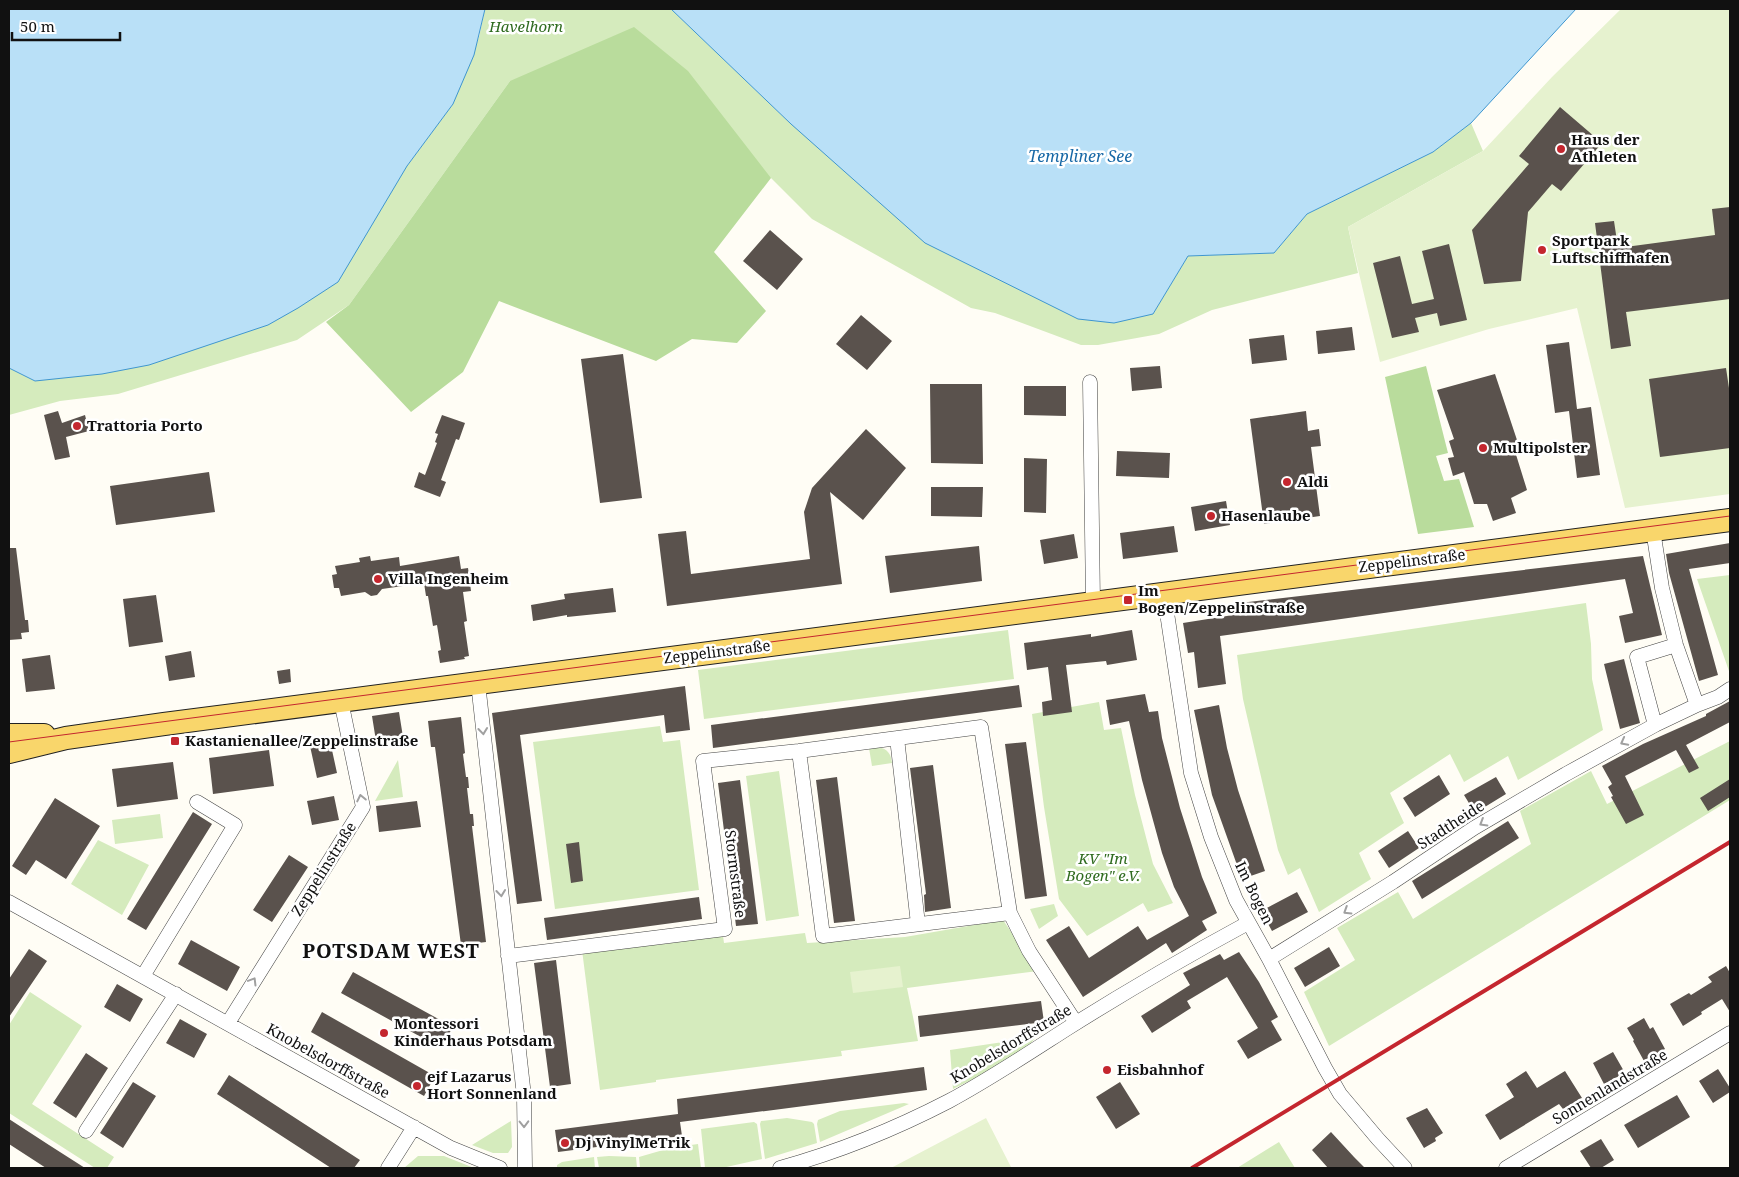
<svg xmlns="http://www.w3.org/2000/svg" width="1739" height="1177" viewBox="0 0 1739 1177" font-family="'Noto Serif',serif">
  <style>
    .green { fill: #d5ebbd }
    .forest { fill: #b9dc9c }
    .pitch { fill: #e6f2cf }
    .water { fill: #b9e0f7; stroke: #3f96cf }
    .building { fill: #5a524d }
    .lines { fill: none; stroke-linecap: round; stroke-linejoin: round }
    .street-casing { stroke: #444; stroke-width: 15 }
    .primary-casing { stroke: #222; stroke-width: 24 }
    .street { stroke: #fff; stroke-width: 14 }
    .primary { stroke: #f9d66b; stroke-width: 22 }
    .tram { stroke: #c4262e; stroke-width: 1 }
    .rail { stroke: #c4262e; stroke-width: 4 }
    .oneway { stroke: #a0a0a0 }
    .poi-dot { fill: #c4262e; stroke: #fff; stroke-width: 2 }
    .labels { text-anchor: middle; stroke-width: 5; stroke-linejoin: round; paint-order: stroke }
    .park-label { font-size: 15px; font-style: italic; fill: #2f6b1f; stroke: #fff }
    .poi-label { font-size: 15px; font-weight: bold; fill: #111; stroke: #fff; text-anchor: start }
    .street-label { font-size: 15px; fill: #111; stroke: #fff }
    .water-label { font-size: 16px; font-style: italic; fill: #1768a6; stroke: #fff }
    .district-label { font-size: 20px; font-weight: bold; letter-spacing: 1px; fill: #111; stroke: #fff }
  </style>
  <rect width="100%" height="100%" fill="#fffdf5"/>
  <path class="green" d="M485,9H671L791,124L1153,314L1188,256L1274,253L1307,214L1433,152L1471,123L1483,151L1348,227L1358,273L1212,310L1159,334L1098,345H1081L995,313L971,308L812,219L771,178L510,81L349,305L297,340L118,394L60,401L9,415V368L35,381L407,166L453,104L479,37Z
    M1730,575V674L1697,579Z
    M1586,603L1591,644L1592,679L1603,730L1518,780L1508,756L1464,782L1450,754L1390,793L1404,823L1359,853L1371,879L1319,912L1300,868L1288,875L1278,850L1243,699L1237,655Z
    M1008,630L1014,679L704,719L698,670Z
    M1099,702L1104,730L1121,728L1135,795L1153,864L1173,903L1148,912L1143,903L1087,936L1059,899L1044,807L1032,714Z
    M660,726L663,742L680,740L699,890L555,909L533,742Z
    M1730,741V800L1329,1046L1304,992L1355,960L1337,928L1398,892L1413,919L1531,844L1520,811L1591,771L1607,804Z
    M878,747C888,749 891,754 892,763L872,766L869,748Z
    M398,760L403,797L375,801Z
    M779,771L799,916L766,921L746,776Z
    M160,814L163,838L115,844L112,820Z
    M98,840L149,865L122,915L71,884Z
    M1054,904L1058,916L1039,929L1030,909Z
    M1003,920L1038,971L907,988L918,1041L841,1051L842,1056L656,1080V1082L600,1090L582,950L654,943L657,945L723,936L724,943L805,933L807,943L905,937Z
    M30,992L82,1026L32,1104L114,1157L107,1168H95L9,1113V1025Z
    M1036,1037C1018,1061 979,1076 953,1089L950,1050Z
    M904,1103L909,1104L820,1142L817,1124L818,1120L840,1111Z
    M787,1118L812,1122L814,1124L817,1143L765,1159L760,1124L761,1121Z
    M511,1121L512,1147L508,1153H493L472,1145Z
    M754,1122L757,1124L762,1159L722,1168H705L701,1129Z
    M1279,1142L1295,1168H1237Z
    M698,1144L701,1168H640L639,1157L670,1148Z
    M418,1156H444L474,1168H404Z
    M609,1156L636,1157L637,1168H599L597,1157Z
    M594,1157L595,1168H557V1165L562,1162Z"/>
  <path class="forest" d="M634,27L688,71L771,178L714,252L766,311L737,343L692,339L656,361L499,301L463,372L411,412L326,322L349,305L510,81Z
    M1426,366L1448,453L1436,456L1444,481L1459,479L1474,527L1418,534L1385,377Z"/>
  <path class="pitch" d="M1621,9H1730V494L1625,508L1577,308L1489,329L1380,362L1348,227L1483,151L1552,77Z
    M900,966L903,987L853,993L850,972Z
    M986,1118L1011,1167L1010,1168H891Z"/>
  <path class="water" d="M9,9H485L474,55L453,104L407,166L338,282L298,308L268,325L149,365L102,374L35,381L9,368Z
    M671,9H1576L1471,123L1433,152L1307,214L1274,253L1188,256L1153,314L1114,323L1078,319L925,243L791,124Z"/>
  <path class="building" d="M1560,107L1602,143L1561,191L1552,184L1528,212L1521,281L1484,284L1472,230L1529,164L1519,156Z
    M1730,207V299L1626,312L1631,346L1611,349L1595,223L1614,221L1618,248L1715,235L1712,209Z
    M770,230L803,259L777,290L743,261Z
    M1449,244L1467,320L1440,326L1437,313L1415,318L1419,332L1392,338L1373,263L1400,256L1412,304L1434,299L1422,251Z
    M861,315L892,341L867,370L836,344Z
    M1352,327L1355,350L1318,354L1316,331Z
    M1284,335L1287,360L1252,364L1249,339Z
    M1569,342L1577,409L1591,407L1600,475L1577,478L1569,411L1555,413L1546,345Z
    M623,354L642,498L600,503L581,359Z
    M1160,366L1162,388L1132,391L1130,368Z
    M1726,368L1729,388L1730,387V448L1660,457L1649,379Z
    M1495,374L1518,443L1513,445L1527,490L1511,498L1516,513L1493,521L1487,504H1474L1464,472L1453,476L1448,458L1454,457L1449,441L1454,439L1437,390Z
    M930,384H982L983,464L931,463Z
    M1024,386H1066V416L1024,415Z
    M58,411L62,423L85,415L89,431L66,437L70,457L55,460L44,415Z
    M1306,411L1308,431L1319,429L1321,446L1311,447L1320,516L1264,524L1250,419Z
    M442,415L465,423L459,440L456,439L441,480L446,482L440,497L414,487L419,472L425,475L437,443L435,442L438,434L435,433Z
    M866,429L906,468L863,520L830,492L842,584L667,606L658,534L686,531L691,574L810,559L804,512L812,488Z
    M1117,451L1170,453L1169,478L1116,476Z
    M1024,458L1047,459L1046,513L1024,512Z
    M209,472L215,512L116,525L110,486Z
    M931,487H983L982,517L931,516Z
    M1226,501L1230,525L1195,531L1191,507Z
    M1174,526L1178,552L1123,559L1120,533Z
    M1074,534L1078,558L1044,564L1040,540Z
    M1730,543V563L1689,569L1718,675L1699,681L1669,573L1666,554Z
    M979,546L982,581L890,593L885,556Z
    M9,548H16L25,620H28L29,632L21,633L22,639L9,640Z
    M370,556L371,561L399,557L400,566L459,556L461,569L468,568L471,591L463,592L467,621L464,622L469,656L464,657L465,659L440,663L438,651L441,650L437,625L433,626L428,596H426L424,583L382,589L377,595L371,596L365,592L341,596L339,588H334L332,575L337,574L335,566L360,562L359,558Z
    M1643,556L1662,635L1644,639L1625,643L1619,616L1633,613L1625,579L1220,636L1226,684L1198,688L1194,652L1188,653L1183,623L1233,615L1231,604Z
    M613,588L616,612L567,617V615L533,621L531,605L565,599L564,594Z
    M156,595L163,642L129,647L123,599Z
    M1132,630L1137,660L1107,665L1106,661L1066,665L1072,712L1043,716L1042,702L1052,700L1048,667L1027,670L1024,643L1091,634V637Z
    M191,651L195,677L169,681L165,656Z
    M50,655L55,689L26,692L22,659Z
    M1624,659L1640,723L1620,729L1604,664Z
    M290,669L291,682L279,684L277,671Z
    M1019,685L1022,707L713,748L711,725Z
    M685,686L690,730L666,733L664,715L520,735L542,901L517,904L492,713Z
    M1145,694L1149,712L1158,711L1162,738L1180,808L1202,877L1217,913L1202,921L1207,930L1172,953L1166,943L1083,997L1046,940L1069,926L1089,958L1138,926L1147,940L1189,916L1174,887L1162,853L1142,780L1129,721L1110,725L1106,700Z
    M1730,701V722L1686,745L1699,768L1689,773L1676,750L1625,776L1644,815L1626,824L1611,797L1613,796L1608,787L1612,784L1602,766L1643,744L1706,716V714Z
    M1219,705L1227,748L1238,790L1265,871L1242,879L1212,795L1194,710Z
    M399,712L403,737L376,741L372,716Z
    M461,717L465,753L463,754L466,777H468L469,788H467L470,814H473L474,826H472L486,942L461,945L435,747H431L428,721Z
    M330,741L337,773L317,778L310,746Z
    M1026,742L1047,896L1025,899L1005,744Z
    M269,750L274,786L213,794L209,758Z
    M173,762L178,799L117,807L112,769Z
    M933,765L951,908L925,912L924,895L926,894L910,768Z
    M1439,775L1450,794L1415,817L1403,798Z
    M837,777L855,921L834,923L816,780Z
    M1496,777L1506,794L1475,813L1464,795Z
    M1730,779V797L1708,811L1700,798Z
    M740,780L758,924L736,926L718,783Z
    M334,796L339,820L312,825L307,801Z
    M55,798L100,826L66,879L36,860L26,875L12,866Z
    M417,801L421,827L379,832L376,806Z
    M193,812L212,824L146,930L127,919Z
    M1508,821L1519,838L1422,899L1412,881Z
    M1408,831L1419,848L1389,868L1378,851Z
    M579,842L583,881L571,883L566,844Z
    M289,855L308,867L272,922L253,910Z
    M1297,892L1308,912L1272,931L1261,911Z
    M699,897L702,919L547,940L544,918Z
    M191,940L240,967L227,991L178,964Z
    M1329,947L1340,966L1305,987L1294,968Z
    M29,949L47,961L9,1017V979Z
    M1239,952L1259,982L1278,1017L1271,1021L1282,1040L1248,1059L1237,1041L1258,1028L1227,977L1187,1001L1191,1008L1152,1033L1141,1016L1190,985L1183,973L1220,954L1224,960Z
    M556,960L571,1084L550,1087L534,963Z
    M1726,966L1730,973V1012L1722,999L1701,1012L1702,1014L1683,1026L1670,1004L1689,993L1691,995L1712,982L1708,977Z
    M353,972L453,1027L441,1048L341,993Z
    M117,984L143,999L130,1022L104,1007Z
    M1041,1001L1044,1022L920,1037L918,1016Z
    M322,1012L435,1076L424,1096L311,1032Z
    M1644,1018L1650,1029L1653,1027L1665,1049L1644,1061L1633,1041L1634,1040L1627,1028Z
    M180,1019L207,1034L194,1058L166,1043Z
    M1613,1052L1625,1073L1604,1084L1593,1063Z
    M86,1053L108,1068L76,1118L53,1103Z
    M924,1067L927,1090L680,1122L682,1136L558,1152L555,1130L678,1114L677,1099Z
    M1718,1069L1730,1088V1092L1713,1103L1699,1081Z
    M1526,1071L1537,1088L1565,1071L1582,1098L1563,1109L1559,1104L1500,1140L1485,1115L1514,1097L1506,1084Z
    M229,1075L360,1160L354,1168H331L217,1094Z
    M133,1082L156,1096L123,1148L100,1133Z
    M1120,1082L1140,1114L1116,1129L1096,1097Z
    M1677,1095L1690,1117L1638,1148L1624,1125Z
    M1427,1108L1443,1133L1435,1138L1436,1141L1424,1148L1406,1118Z
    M9,1119L49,1145L85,1168H46L9,1144Z
    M1331,1132L1354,1157L1365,1168H1328L1312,1150Z
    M1601,1139L1614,1160L1601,1168H1591L1580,1151Z"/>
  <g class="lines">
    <g class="street-casing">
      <path id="street" d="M1090,382L1093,602
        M1653,530L1662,588L1676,645L1697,705
        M1164,593L1191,773L1211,837L1236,900L1269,959L1325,1068L1340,1094L1378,1139L1405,1168
        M478,683L524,1096L525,1168
        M1655,725L1637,657L1676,645
        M897,738L918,924
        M799,751L823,936L1010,913
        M9,902L451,1148L500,1168
        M508,956L725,929L703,761L799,751L981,727L1010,913L1029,951L1076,1023
        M1269,959L1393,882L1474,828L1566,774L1655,725L1697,705L1718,697L1730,689
        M143,976L235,825L197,802
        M228,1023L363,807L341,701
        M86,1131L176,994
        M388,1168L414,1127
        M780,1168C838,1152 895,1129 949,1101C990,1079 1029,1053 1068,1028C1127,991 1187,956 1248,923
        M1506,1168L1730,1033"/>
    </g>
    <g class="primary-casing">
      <path id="primary" d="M9,735H44
        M9,752L66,738L164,724L1730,520"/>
    </g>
    <use href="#street" class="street"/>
    <use href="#primary" class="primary"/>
    <path class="tram" d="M9,742L1730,516"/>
    <path class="rail" d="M1192,1168L1730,842"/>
  </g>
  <defs><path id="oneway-chevron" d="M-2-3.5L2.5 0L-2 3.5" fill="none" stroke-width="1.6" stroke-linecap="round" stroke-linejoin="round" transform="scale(1.25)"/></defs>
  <g class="oneway">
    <use href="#oneway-chevron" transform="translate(483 731) rotate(84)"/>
    <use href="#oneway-chevron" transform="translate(1624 742) rotate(152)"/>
    <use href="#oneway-chevron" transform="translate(361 798) rotate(-102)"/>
    <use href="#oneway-chevron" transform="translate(1483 823) rotate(149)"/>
    <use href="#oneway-chevron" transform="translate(501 893) rotate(84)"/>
    <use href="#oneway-chevron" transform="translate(1347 911) rotate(148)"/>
    <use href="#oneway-chevron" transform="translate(253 981) rotate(-59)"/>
    <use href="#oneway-chevron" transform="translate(524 1124) rotate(89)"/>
  </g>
  <g class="poi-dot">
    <circle cx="1561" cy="149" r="5"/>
    <circle cx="1542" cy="250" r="5"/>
    <circle cx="77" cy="426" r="5"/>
    <circle cx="1483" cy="448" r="5"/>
    <circle cx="1287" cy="482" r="5"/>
    <circle cx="1211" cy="516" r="5"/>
    <circle cx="378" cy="579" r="5"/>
    <rect x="1123" y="595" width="10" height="10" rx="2.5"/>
    <rect x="170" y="736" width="10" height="10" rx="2.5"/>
    <circle cx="384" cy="1033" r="5"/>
    <circle cx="1107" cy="1070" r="5"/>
    <circle cx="417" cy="1086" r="5"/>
    <circle cx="565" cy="1143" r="5"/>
  </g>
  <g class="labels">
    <g class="park-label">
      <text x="526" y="32">Havelhorn</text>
      <text x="1103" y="864">KV "Im<tspan x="1103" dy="17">Bogen" e.V.</tspan></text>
    </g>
    <g class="poi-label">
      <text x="1571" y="145">Haus der<tspan x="1571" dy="17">Athleten</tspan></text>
      <text x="1552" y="246">Sportpark<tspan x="1552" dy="17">Luftschiffhafen</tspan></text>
      <text x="87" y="431">Trattoria Porto</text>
      <text x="1493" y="453">Multipolster</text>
      <text x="1297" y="487">Aldi</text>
      <text x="1221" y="521">Hasenlaube</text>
      <text x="388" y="584">Villa Ingenheim</text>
      <text x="1138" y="596">Im<tspan x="1138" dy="17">Bogen/Zeppelinstraße</tspan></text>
      <text x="185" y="746">Kastanienallee/Zeppelinstraße</text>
      <text x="394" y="1029">Montessori<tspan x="394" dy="17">Kinderhaus Potsdam</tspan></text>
      <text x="1117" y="1075">Eisbahnhof</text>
      <text x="427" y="1082">ejf Lazarus<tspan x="427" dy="17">Hort Sonnenland</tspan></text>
      <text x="575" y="1148">Dj VinylMeTrik</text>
    </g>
    <g class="street-label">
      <text transform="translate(1412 561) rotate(-7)" y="5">Zeppelinstraße</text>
      <text transform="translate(717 652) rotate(-7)" y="5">Zeppelinstraße</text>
      <text transform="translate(1451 825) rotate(-33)" y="5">Stadtheide</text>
      <text transform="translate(324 869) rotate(-58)" y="5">Zeppelinstraße</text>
      <text transform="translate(735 874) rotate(83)" y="5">Stormstraße</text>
      <text transform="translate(1254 893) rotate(64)" y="5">Im Bogen</text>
      <text transform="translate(1011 1044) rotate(-31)" y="5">Knobelsdorffstraße</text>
      <text transform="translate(328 1061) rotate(29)" y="5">Knobelsdorffstraße</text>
      <text transform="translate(1610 1087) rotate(-31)" y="5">Sonnenlandstraße</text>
    </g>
    <g class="water-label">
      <text x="1080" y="162">Templiner See</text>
    </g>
    <g class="district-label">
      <text x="391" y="958">POTSDAM WEST</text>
    </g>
  </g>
  <rect width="1739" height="1177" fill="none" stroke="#111111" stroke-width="20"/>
  <path d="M12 32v8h108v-8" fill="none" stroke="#111111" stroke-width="2.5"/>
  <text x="20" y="32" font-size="15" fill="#111111" stroke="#ffffff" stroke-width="4" paint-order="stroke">50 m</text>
</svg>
